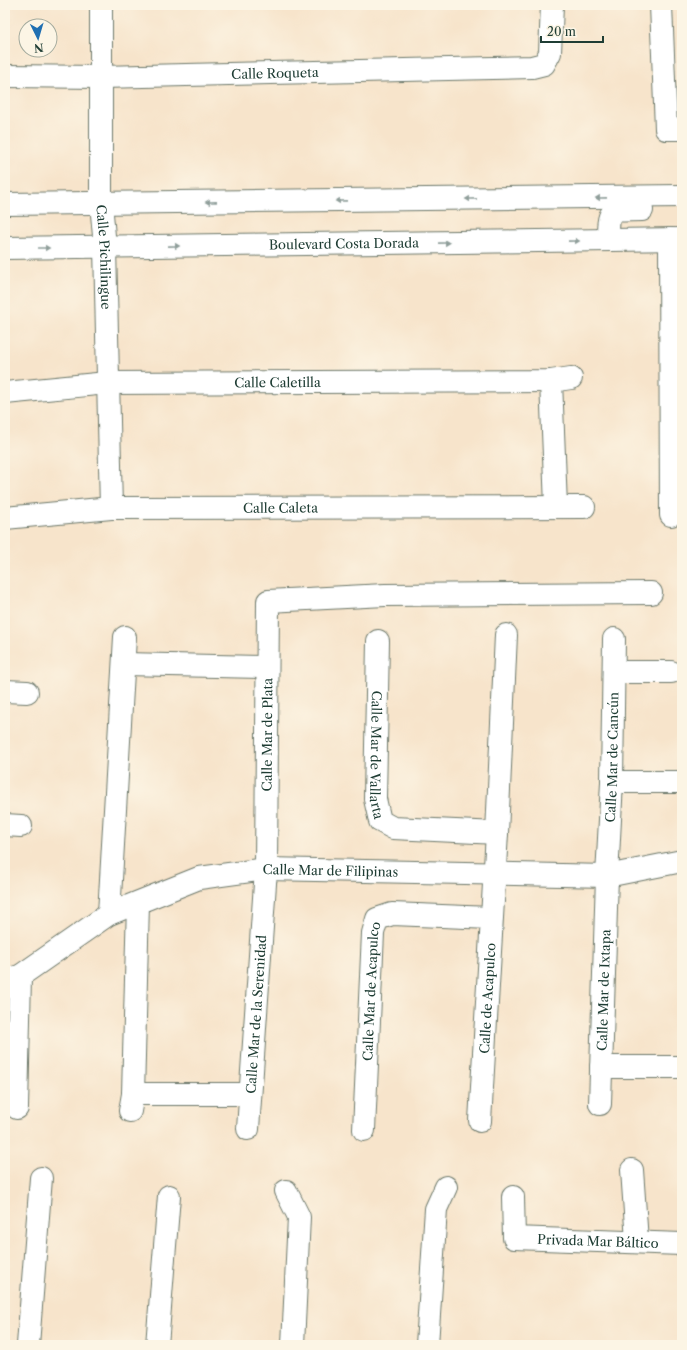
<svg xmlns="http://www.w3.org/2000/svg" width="687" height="1350" viewBox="0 0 687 1350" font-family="'Libre Caslon Text',serif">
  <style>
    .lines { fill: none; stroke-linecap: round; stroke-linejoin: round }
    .minor-casing { stroke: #6b7769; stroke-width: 24 }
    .major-casing { stroke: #6b7769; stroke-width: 24 }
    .minor { stroke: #fff; stroke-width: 22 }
    .major { stroke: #fff; stroke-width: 22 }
    .oneway { fill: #8f9e9a }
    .labels { text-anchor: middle; stroke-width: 3.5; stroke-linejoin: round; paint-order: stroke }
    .street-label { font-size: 13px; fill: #1f3d34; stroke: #fcf5e5 }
  </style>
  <rect width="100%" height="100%" fill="#fcf5e5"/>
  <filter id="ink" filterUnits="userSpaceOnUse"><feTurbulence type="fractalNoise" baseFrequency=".025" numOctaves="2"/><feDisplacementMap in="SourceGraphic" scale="8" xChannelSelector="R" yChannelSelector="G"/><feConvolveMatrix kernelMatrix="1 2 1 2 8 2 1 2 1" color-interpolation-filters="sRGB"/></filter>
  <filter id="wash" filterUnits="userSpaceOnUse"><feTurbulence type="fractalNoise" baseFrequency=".012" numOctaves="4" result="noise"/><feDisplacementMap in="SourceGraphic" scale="16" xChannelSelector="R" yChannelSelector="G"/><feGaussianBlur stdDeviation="0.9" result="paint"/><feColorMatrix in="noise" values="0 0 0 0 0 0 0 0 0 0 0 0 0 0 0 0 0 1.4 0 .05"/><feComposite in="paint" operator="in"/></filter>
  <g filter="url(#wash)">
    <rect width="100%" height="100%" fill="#f7e4cb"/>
  </g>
  <g filter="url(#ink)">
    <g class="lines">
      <g class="minor-casing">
        <g id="minor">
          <path id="s1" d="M101,5V203L105,247L111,508"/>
          <path d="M661,5L666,129H682"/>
          <path id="s2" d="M5,76L101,77L532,67L544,64L550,53L552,5"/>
          <path d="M670,239L671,515"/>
          <path d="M551,381L556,506"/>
          <path id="s3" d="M5,393L107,383L551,381L571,378"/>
          <path id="s4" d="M5,518L111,508L584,507"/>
          <path id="s5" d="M378,641L375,799L380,821L393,828L497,833"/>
          <path d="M124,664L266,667"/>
          <path d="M614,672H671"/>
          <path d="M5,691L27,692"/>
          <path d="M612,782H682"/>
          <path d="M5,825L21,826"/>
          <path d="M109,914L125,637"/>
          <path id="s6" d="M5,980L20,976L109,914L199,878L266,869L607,876L682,861"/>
          <path d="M601,1067H682"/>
          <path d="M133,1094H250"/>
          <path id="s7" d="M600,1104L607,876L612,782L614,639"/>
          <path d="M17,1108L20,976"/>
          <path d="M130,1111L133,1094L138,903"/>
          <path id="s8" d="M480,1121L497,833L506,635"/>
          <path id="s9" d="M248,1129L266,869L268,601L385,595L651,593"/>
          <path id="s10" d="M364,1130L373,933L377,919L392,914L491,918"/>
          <path d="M632,1170L637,1241"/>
          <path d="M286,1191L299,1217L293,1345"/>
          <path id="s11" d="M513,1197L514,1238L682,1244"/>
          <path d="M28,1345L41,1178"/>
          <path d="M157,1345L169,1196"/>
          <path d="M427,1345L436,1209L446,1187"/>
        </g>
      </g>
      <g class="major-casing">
        <g id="major">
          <path d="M5,204L682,196"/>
          <path d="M608,240C608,206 610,211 642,210"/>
          <path id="s12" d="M5,248L682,239"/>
        </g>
      </g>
      <use href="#minor" class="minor"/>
      <use href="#major" class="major"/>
    </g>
    <defs><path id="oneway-solid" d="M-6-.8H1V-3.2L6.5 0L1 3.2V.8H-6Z"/></defs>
    <g class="oneway">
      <use href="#oneway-solid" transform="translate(601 198) rotate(179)"/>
      <use href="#oneway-solid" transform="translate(471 199) rotate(179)"/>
      <use href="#oneway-solid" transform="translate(341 201) rotate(179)"/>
      <use href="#oneway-solid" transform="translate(211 202) rotate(179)"/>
      <use href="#oneway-solid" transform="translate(574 241) rotate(-1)"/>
      <use href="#oneway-solid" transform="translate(444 243) rotate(-1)"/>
      <use href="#oneway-solid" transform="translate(174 246) rotate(-1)"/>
      <use href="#oneway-solid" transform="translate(44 248)"/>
    </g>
  </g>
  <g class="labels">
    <g class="street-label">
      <text dy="5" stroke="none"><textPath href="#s2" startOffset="270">Calle Roqueta</textPath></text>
      <text dy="5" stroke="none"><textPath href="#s12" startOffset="339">Boulevard Costa Dorada</textPath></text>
      <text dy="5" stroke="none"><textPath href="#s1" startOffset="252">Calle Pichilingue</textPath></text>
      <text dy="5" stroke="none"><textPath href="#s3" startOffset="273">Calle Caletilla</textPath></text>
      <text dy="5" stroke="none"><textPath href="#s4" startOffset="276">Calle Caleta</textPath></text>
      <text dy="5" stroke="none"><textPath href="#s9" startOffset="395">Calle Mar de Plata</textPath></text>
      <text dy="5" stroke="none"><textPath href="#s5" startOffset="114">Calle Mar de Vallarta</textPath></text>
      <text dy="5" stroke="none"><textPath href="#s7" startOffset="347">Calle Mar de Cancún</textPath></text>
      <text dy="5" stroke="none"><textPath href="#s6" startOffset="353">Calle Mar de Filipinas</textPath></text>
      <text dy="5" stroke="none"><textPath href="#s7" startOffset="114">Calle Mar de Ixtapa</textPath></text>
      <text dy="5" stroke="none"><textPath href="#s10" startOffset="139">Calle Mar de Acapulco</textPath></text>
      <text dy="5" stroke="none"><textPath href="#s8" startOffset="123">Calle de Acapulco</textPath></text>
      <text dy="5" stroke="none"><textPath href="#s9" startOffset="115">Calle Mar de la Serenidad</textPath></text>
      <text dy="5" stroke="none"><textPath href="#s11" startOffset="125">Privada Mar Báltico</textPath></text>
    </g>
  </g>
  <rect width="687" height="1350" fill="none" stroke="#fcf5e5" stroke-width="20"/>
  <g transform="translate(38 38) rotate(175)"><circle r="19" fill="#fcf5e5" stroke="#a4ab9e"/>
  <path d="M0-3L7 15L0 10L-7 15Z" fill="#1f6fb2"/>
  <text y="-6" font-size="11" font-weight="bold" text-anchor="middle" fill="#1f3d34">N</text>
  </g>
  <path d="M541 36v6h62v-6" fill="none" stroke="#1f3d34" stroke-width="2"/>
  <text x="547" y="36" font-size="12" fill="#1f3d34" stroke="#fcf5e5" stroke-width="3" paint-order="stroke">20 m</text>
</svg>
